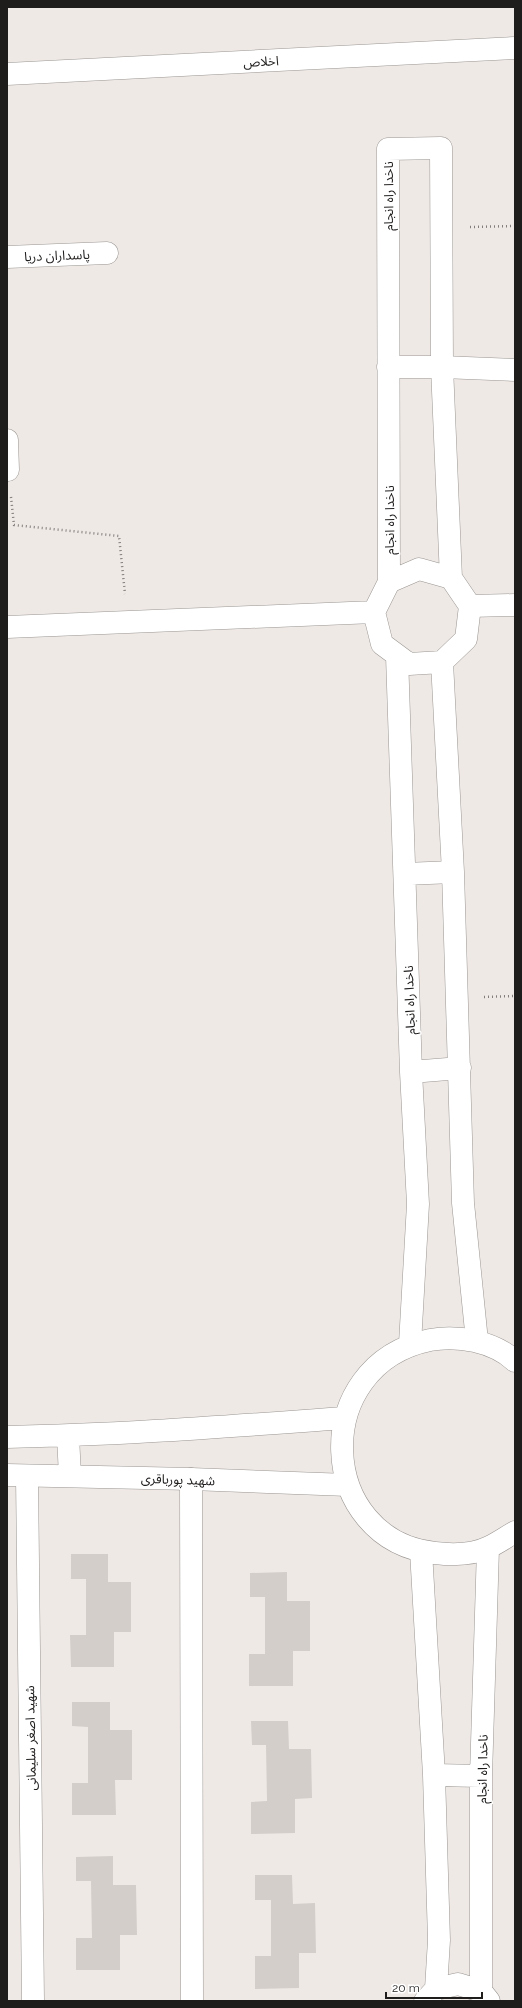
<svg xmlns="http://www.w3.org/2000/svg" width="522" height="2008" viewBox="0 0 522 2008" font-family="Raleway,'Noto Sans Arabic',sans-serif">
  <style>
    .building { fill: #d3ceca }
    .lines { fill: none; stroke-linecap: round; stroke-linejoin: round }
    .minor-casing { stroke: #9a9692; stroke-width: 23 }
    .tertiary-casing { stroke: #9a9692; stroke-width: 23 }
    .path { stroke: #817d7c; stroke-width: 2.5; stroke-dasharray: 1 3; stroke-linecap: butt }
    .minor { stroke: #fff; stroke-width: 22 }
    .tertiary { stroke: #fff; stroke-width: 22 }
    .labels { text-anchor: middle; stroke-width: 3; stroke-linejoin: round; paint-order: stroke }
    .street-label { font-size: 13px; fill: #1f1d1c; stroke: #fff }
  </style>
  <rect width="100%" height="100%" fill="#efe9e6"/>
  <path class="building" d="M71,1554H108V1582H131V1632H114V1667H71L70,1635H86V1579H71Z
    M287,1572V1601H310V1651H293V1686H249V1654H265V1597H250V1573Z
    M72,1702H110V1730H132V1780H115L116,1815H72V1783H88V1727L72,1726Z
    M251,1721H288L289,1749H311L312,1798L295,1799V1833L251,1834V1802L267,1801L266,1745H252Z
    M113,1856V1885H136L137,1935H120V1970H76V1938H92L91,1881H76V1857Z
    M255,1875H292L293,1904L315,1903L316,1953H299V1988L255,1989V1956H271V1900H255Z"/>
  <g class="lines">
    <g class="minor-casing">
      <path id="minor" d="M7,74L515,48
        M7,257L107,253
        M442,367L515,370
        M7,440L8,470
        M470,606L515,605
        M27,1476L33,2001
        M191,1479L192,2001"/>
    </g>
    <g class="tertiary-casing">
      <path id="tertiary" d="M388,367H442
        M419,569L451,578L470,606L466,639L442,662L409,664L382,644L374,612L389,582Z
        M389,582L388,149L441,148L442,367L451,578
        M7,627L374,612
        M397,656L411,1072L418,1204L410,1344
        M442,662L453,872L463,1203L477,1341
        M405,874L453,872
        M411,1072L460,1068
        M515,1361C493,1341 458,1335 430,1340C308,1365 316,1540 435,1553C452,1555 473,1555 489,1547C498,1543 506,1537 515,1532
        M68,1436L70,1476
        M7,1437C120,1435 232,1426 345,1418
        M7,1475L191,1479L348,1485
        M421,1551L434,1775L439,1940L436,1989
        M434,1775L481,1776
        M481,1991V1776L488,1548
        M425,2001L436,1989L458,1984L481,1991L489,2001"/>
    </g>
    <path class="path" d="M470,227L515,226
      M11,497L14,525L119,536L125,594
      M484,997L515,996"/>
    <use href="#minor" class="minor"/>
    <use href="#tertiary" class="tertiary"/>
  </g>
  <g class="labels">
    <g class="street-label">
      <text transform="translate(261 61) rotate(-3)" y="5">اخلاص</text>
      <text transform="translate(388 196) rotate(-90)" y="5">ناخدا راه انجام</text>
      <text transform="translate(57 255) rotate(-2)" y="5">پاسداران دریا</text>
      <text transform="translate(389 520) rotate(-90)" y="5">ناخدا راه انجام</text>
      <text transform="translate(409 1000) rotate(-92)" y="5">ناخدا راه انجام</text>
      <text transform="translate(178 1479) rotate(2)" y="5">شهید پورباقری</text>
      <text transform="translate(30 1738) rotate(-91)" y="5">شهید اصغر سلیمانی</text>
      <text transform="translate(482 1769) rotate(-89)" y="5">ناخدا راه انجام</text>
    </g>
  </g>
  <rect width="522" height="2008" fill="none" stroke="#1f1d1c" stroke-width="16"/>
  <path d="M386 1992v6h96v-6" fill="none" stroke="#1f1d1c" stroke-width="2"/>
  <text x="392" y="1992" font-size="12" fill="#1f1d1c" stroke="#ffffff" stroke-width="3" paint-order="stroke">20 m</text>
</svg>
